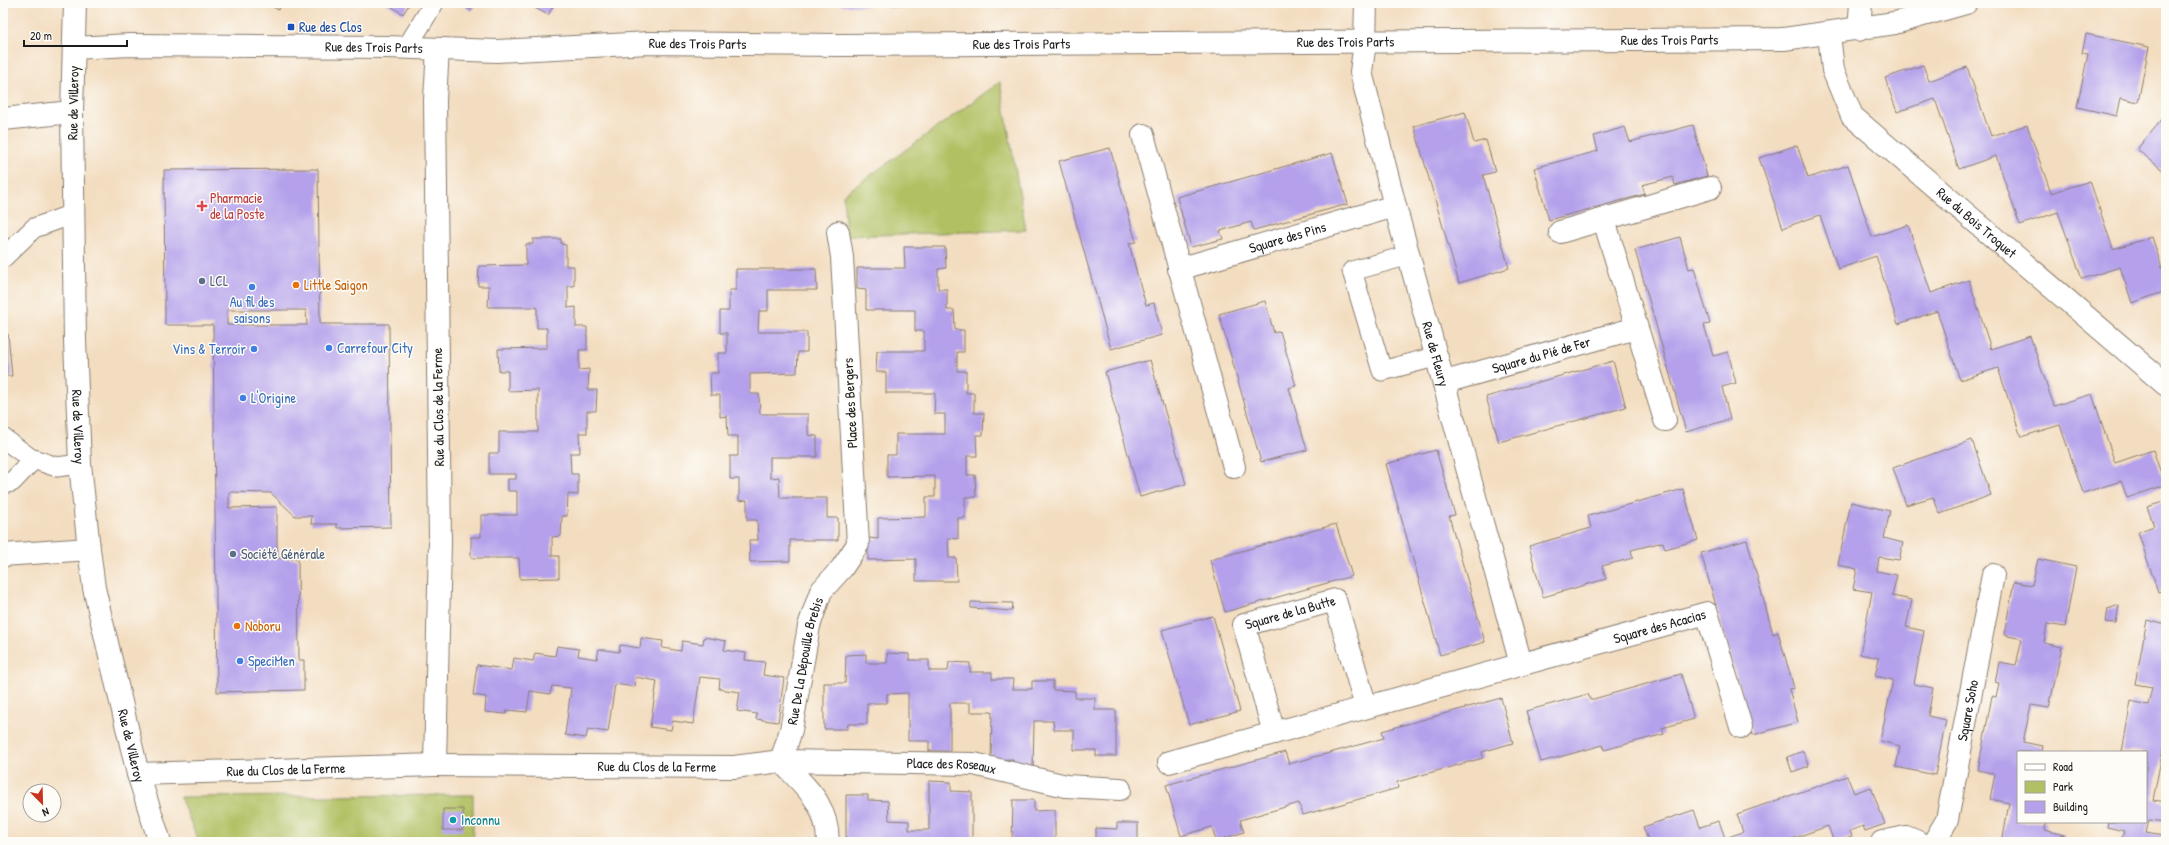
<svg xmlns="http://www.w3.org/2000/svg" width="2169" height="845" viewBox="0 0 2169 845" font-family="'Patrick Hand',sans-serif">
  <style>
    .green { fill: #b1c062; stroke: #666e3f }
    .building { fill: #b4a0eb; fill-rule: evenodd }
    .lines { fill: none; stroke-linecap: round; stroke-linejoin: round }
    .service-casing { stroke: #887c6e; stroke-width: 21 }
    .minor-casing { stroke: #887c6e; stroke-width: 24 }
    .tertiary-casing { stroke: #887c6e; stroke-width: 24 }
    .service { stroke: #fff; stroke-width: 19 }
    .minor { stroke: #fff; stroke-width: 22 }
    .tertiary { stroke: #fff; stroke-width: 22 }
    .transit-dot { fill: #1a4fb4; stroke: #fdfcf7; stroke-width: 1.5 }
    .health-dot { fill: #e0444e; stroke: #fdfcf7; stroke-width: 1.5 }
    .service-dot { fill: #5c6f8a; stroke: #fdfcf7; stroke-width: 1.5 }
    .food-dot { fill: #e8710a; stroke: #fdfcf7; stroke-width: 1.5 }
    .shop-dot { fill: #3f7fe0; stroke: #fdfcf7; stroke-width: 1.5 }
    .culture-dot { fill: #0f9aa8; stroke: #fdfcf7; stroke-width: 1.5 }
    .labels { text-anchor: middle; stroke-width: 3; stroke-linejoin: round; paint-order: stroke }
    .transit-label { font-size: 14px; fill: #164399; stroke: #fdfcf7; text-anchor: start }
    .street-label { font-size: 14px; fill: #1c1c1c; stroke: #fdfcf7 }
    .health-label { font-size: 14px; fill: #be3a42; stroke: #fdfcf7; text-anchor: start }
    .service-label { font-size: 14px; fill: #4e5e75; stroke: #fdfcf7; text-anchor: start }
    .food-label { font-size: 14px; fill: #c56008; stroke: #fdfcf7; text-anchor: start }
    .shop-label { font-size: 14px; fill: #366cbe; stroke: #fdfcf7; text-anchor: start }
    .culture-label { font-size: 14px; fill: #0d838f; stroke: #fdfcf7; text-anchor: start }
  </style>
  <rect width="100%" height="100%" fill="#fdfcf7"/>
  <filter id="ink" filterUnits="userSpaceOnUse"><feTurbulence type="fractalNoise" baseFrequency=".025" numOctaves="2"/><feDisplacementMap in="SourceGraphic" scale="8" xChannelSelector="R" yChannelSelector="G"/><feConvolveMatrix kernelMatrix="1 2 1 2 8 2 1 2 1" color-interpolation-filters="sRGB"/></filter>
  <filter id="wash" filterUnits="userSpaceOnUse"><feTurbulence type="fractalNoise" baseFrequency=".012" numOctaves="4" result="noise"/><feDisplacementMap in="SourceGraphic" scale="16" xChannelSelector="R" yChannelSelector="G"/><feGaussianBlur stdDeviation="0.9" result="paint"/><feColorMatrix in="noise" values="0 0 0 0 0 0 0 0 0 0 0 0 0 0 0 0 0 1.4 0 .05"/><feComposite in="paint" operator="in"/></filter>
  <g filter="url(#wash)">
    <rect width="100%" height="100%" fill="#f3ddc0"/>
    <path class="green" d="M1000,82L1026,230L846,236L843,195Z
      M473,795V842H199L180,797Z"/>
    <g id="blocks">
      <path class="building" d="M267,3H283L278,10Z
        M386,3H410L403,14Z
        M460,3H476L471,11Z
        M526,3H555L548,15Z
        M838,3H937L939,4L843,6Z
        M1033,3H1077L1075,6L1032,5Z
        M2086,34L2149,47L2138,102L2121,98L2117,116L2077,107L2088,54L2082,53Z
        M1923,65L1929,81L1967,67L1991,136L2027,125L2051,193L2090,181L2113,249L2152,237L2166,280V291L2132,303L2120,267L2082,279L2058,212L2020,225L1996,156L1959,169L1935,99L1897,112L1885,78Z
        M1465,112L1474,143L1486,140L1495,172L1483,175L1509,268L1459,283L1414,126Z
        M2165,116L2166,117V173L2137,149Z
        M1693,125L1707,176L1675,185L1673,177L1642,185L1645,194L1549,220L1534,168L1598,151L1594,136L1625,127L1630,142Z
        M1797,145L1808,178L1848,165L1872,237L1908,225L1931,293L1969,280L1991,349L2030,336L2054,406L2092,394L2115,463L2153,450L2165,485L2127,498L2121,481L2083,493L2060,425L2021,437L1998,368L1960,380L1937,311L1898,324L1876,256L1838,269L1820,215L1783,228L1759,158Z
        M1110,148L1136,242L1129,243L1137,274L1146,305L1154,303L1162,335L1111,349L1059,161Z
        M1332,153L1348,204L1254,230L1251,222L1220,231L1223,239L1191,247L1177,197Z
        M318,169L320,324H389L391,527L337,528V524H311L312,516H295L271,493L229,492V508L277,507V558L298,559L299,660H304V690L217,692L213,325H165L164,170ZM227,310H306L307,325H227Z
        M1680,237L1689,269L1694,268L1710,324L1704,325L1713,356L1728,352L1736,383L1722,387L1730,419L1686,432L1635,250Z
        M533,239H561V244L566,245V266H574V286H568V308L576,307V327H587V350H579V370L589,369L588,390H597L596,411H587V433H579L580,453H570L571,474H578V495L568,494L567,516H562L561,536L552,537V556H559V578L520,579L519,558H471V537H481V515H517V491H508V479H516V474H489V453H499V432H538V390L508,391V371H499L498,349L547,348V328H537V307H488L489,286H478L479,266L526,265V244H533Z
        M904,247H945L946,268L938,269V289H947V310H954L955,330H964V352H957V371H966V393H974V413H984L983,435H976L977,456H967V475H975L976,497H965V518H958V539L948,538L949,558H956L957,581H916V559L868,560V538L878,539V518L926,517V497H935V476L887,477V455H896V434H945V414H934L935,393H886V372H876L877,351H924V331H915V310H866V290L857,289V268H905Z
        M736,269H816L817,290H768V311H759L758,332H807V352H798L797,373L750,374V394H759L760,414H808V435L817,436V457H770V478L779,477L780,498H827V518H838V540H790V561L750,562L749,540H758L757,520H747V500L739,501V479H730V456H738V436H728L727,416L720,417V395H711L710,373H718V353H727V333H720V311H729V290H736Z
        M1265,301L1274,333L1280,331L1296,386L1289,388L1307,450L1261,462L1219,314Z
        M8,334L12,376H3V335Z
        M1150,360L1186,484L1140,497L1105,372Z
        M1613,361L1626,407L1499,442L1486,397Z
        M1972,440L1991,495L1940,514L1933,497L1906,505L1893,468Z
        M1436,450L1455,515L1449,516L1485,642L1440,655L1386,464Z
        M1683,489L1698,540L1665,549L1663,542L1631,550L1633,558L1602,566L1606,579L1543,597L1529,546L1591,528L1588,516Z
        M2166,501V589L2158,592L2138,532L2154,526L2147,507Z
        M1851,502L1890,511L1884,538L1903,543L1899,560L1879,557L1877,571L1897,575L1892,596L1912,600L1906,627L1924,631L1914,684L1933,688L1928,716L1946,720L1935,775L1896,767L1900,746L1880,741L1893,680L1875,676L1879,658L1860,654L1872,592L1853,589L1857,569L1838,565Z
        M1336,524L1352,576L1225,612L1210,560Z
        M1747,540L1773,634L1778,632L1794,688L1789,689L1798,722L1753,735L1701,553Z
        M2038,559L2076,567L2065,627L2047,624L2044,643L2062,647L2049,708L2031,705L2023,742L2042,746L2041,752H2018V822H2046L2045,830L2064,835L2063,842H2002L2009,803L1990,799L1995,774L1978,770L1992,696L1996,697L1999,683L1995,682L1999,662L2016,665L2022,639L2004,635L2014,582L2032,585Z
        M971,602L1013,603L1012,611L971,608Z
        M2119,605L2116,623L2106,622L2108,609Z
        M1213,616L1240,711L1189,725L1162,630Z
        M2147,620L2166,625V744H2164L2153,800L2166,802V822L2149,820L2146,833L2163,836L2162,842H2121L2124,831L2107,827L2108,822H2146V752H2122L2131,701L2148,705L2152,687L2135,684Z
        M704,637L726,641L724,650L746,653L745,660L765,662L763,675L784,678L778,722L756,719L757,714L737,711L740,692L719,689L720,679L700,677L693,724L673,721L671,730L650,727L657,681L636,677L635,687L615,684L608,732L588,729L586,738L565,735L571,688L552,686L550,694L530,691L527,712L507,710L506,714L485,712L486,697L473,695L477,665L512,670L514,658L533,661L535,653L555,656L557,646L579,649L578,656L597,659L599,649L619,652L620,645L640,648L641,638L663,641L662,648L681,651L682,641L703,644Z
        M887,653L909,654V660H929V671H948L949,662L970,663V672H992V679H1013L1012,689H1032V681H1053V690L1075,691V698H1095V710H1116V756H1096V750H1074V730H1054L1053,721H1034L1033,769H1013V759L991,760L992,712H970V703H950V751H929V741H908V693L887,694V703H867V724H848L847,729H824V683H845L846,655L866,654V663H887Z
        M1681,674L1694,719L1662,728L1664,734L1604,750L1603,745L1541,762L1526,711L1588,694L1590,700Z
        M1501,698L1513,743L1482,752L1483,758L1397,782L1398,788L1303,815L1299,803L1240,820L1244,832L1216,841L1212,827L1181,836L1166,785L1285,752L1289,764L1384,738L1382,731Z
        M1803,751L1809,766L1792,772L1787,757Z
        M1847,776L1854,793L1871,787L1885,824L1865,831L1863,826L1850,831L1852,836L1834,842L1828,826L1783,842H1649L1643,827L1694,810L1700,827L1719,821L1725,838L1743,832L1737,814Z
        M929,781L951,782V791L972,792V839H992V842L846,841V795H868V800L888,801L889,820L909,821V830H929Z
        M1013,800H1034V811L1055,810V842H1012Z
        M443,809H463V830H443Z
        M1117,823H1138V842H1096V828L1117,829Z"/>
    </g>
  </g>
  <g filter="url(#ink)">
    <use href="#blocks" fill-opacity="0" stroke="#887c6e" stroke-width="1"/>
    <g class="lines">
      <g class="service-casing">
        <path id="service" d="M407,47L434,3
          M1409,255L1352,271L1382,371L1438,356
          M3,258L34,228L73,214
          M3,438L30,458L57,467L80,464
          M3,484L12,482L34,459"/>
      </g>
      <g class="minor-casing">
        <g id="minor">
          <path id="s1" d="M1366,3L1365,42L1361,72L1395,206L1521,664"/>
          <path d="M1859,30L1861,3"/>
          <path id="s2" d="M1829,34L1833,70L1852,116L2166,385"/>
          <path id="s3" d="M74,48L130,45L387,47L497,51L649,43L840,45L1784,39L1895,23L1966,3"/>
          <path d="M3,119L72,112"/>
          <path d="M1143,135L1234,467"/>
          <path d="M1604,220L1665,420"/>
          <path d="M1560,232L1710,188"/>
          <path id="s4" d="M1179,269L1395,206"/>
          <path id="s5" d="M1445,382L1636,328"/>
          <path d="M3,555L89,549"/>
          <path id="s6" d="M1274,733L1244,625L1335,600L1366,707"/>
          <path id="s7" d="M781,761L791,730L809,626L821,591L842,568L858,544L842,257L838,232"/>
          <path d="M781,761C806,788 827,802 828,842"/>
          <path id="s8" d="M1169,762L1707,613L1741,727"/>
          <path id="s9" d="M435,765L734,767L781,761L974,764L1066,786L1120,789"/>
          <path id="s10" d="M138,774L435,765L440,542L435,100L438,49"/>
          <path d="M1882,842L1906,837L1918,842"/>
          <path id="s11" d="M1934,842L1947,820L1993,575"/>
        </g>
      </g>
      <g class="tertiary-casing">
        <g id="tertiary">
          <path id="s12" d="M75,3L72,112L75,341L80,464L89,549L94,588L138,774L160,842"/>
        </g>
      </g>
      <use href="#service" class="service"/>
      <use href="#minor" class="minor"/>
      <use href="#tertiary" class="tertiary"/>
    </g>
  </g>
  <rect class="transit-dot" x="287" y="23" width="8" height="8" rx="2"/>
  <path class="health-dot" d="M200 200h4v4h4v4h-4v4h-4v-4h-4v-4h4z"/>
  <g class="service-dot">
    <circle cx="202" cy="281" r="4"/>
    <circle cx="233" cy="554" r="4"/>
  </g>
  <g class="food-dot">
    <circle cx="296" cy="285" r="4"/>
    <circle cx="237" cy="626" r="4"/>
  </g>
  <g class="shop-dot">
    <circle cx="252" cy="287" r="4"/>
    <circle cx="329" cy="348" r="4"/>
    <circle cx="254" cy="349" r="4"/>
    <circle cx="243" cy="398" r="4"/>
    <circle cx="240" cy="661" r="4"/>
  </g>
  <circle class="culture-dot" cx="453" cy="820" r="4"/>
  <g class="labels">
    <g class="transit-label">
      <text x="299" y="32">Rue des Clos</text>
    </g>
    <g class="street-label">
      <text dy="5" stroke="none"><textPath href="#s3" startOffset="1596">Rue des Trois Parts</textPath></text>
      <text dy="5" stroke="none"><textPath href="#s3" startOffset="1272">Rue des Trois Parts</textPath></text>
      <text dy="5" stroke="none"><textPath href="#s3" startOffset="948">Rue des Trois Parts</textPath></text>
      <text dy="5" stroke="none"><textPath href="#s3" startOffset="624">Rue des Trois Parts</textPath></text>
      <text dy="5" stroke="none"><textPath href="#s3" startOffset="300">Rue des Trois Parts</textPath></text>
      <text transform="translate(73 103) rotate(-89)" y="5">Rue de Villeroy</text>
      <text dy="5" stroke="none"><textPath href="#s2" startOffset="250">Rue du Bois Troquet</textPath></text>
      <text dy="5" stroke="none"><textPath href="#s4" startOffset="113">Square des Pins</textPath></text>
      <text dy="5" stroke="none"><textPath href="#s1" startOffset="361">Rue de Fleury</textPath></text>
      <text dy="5" stroke="none"><textPath href="#s5" startOffset="100">Square du Pié de Fer</textPath></text>
      <text transform="translate(850 403) rotate(-93)" y="5">Place des Bergers</text>
      <text transform="translate(438 407) rotate(-91)" y="5">Rue du Clos de la Ferme</text>
      <text dy="5" stroke="none"><textPath href="#s12" startOffset="424">Rue de Villeroy</textPath></text>
      <text dy="5" stroke="none"><textPath href="#s6" startOffset="160">Square de la Butte</textPath></text>
      <text dy="5" stroke="none"><textPath href="#s8" startOffset="509">Square des Acacias</textPath></text>
      <text dy="5" stroke="none"><textPath href="#s7" startOffset="103">Rue De La Dépouille Brebis</textPath></text>
      <text dy="5" stroke="none"><textPath href="#s11" startOffset="137">Square Soho</textPath></text>
      <text dy="5" stroke="none"><textPath href="#s12" startOffset="748">Rue de Villeroy</textPath></text>
      <text dy="5" stroke="none"><textPath href="#s9" startOffset="517">Place des Roseaux</textPath></text>
      <text dy="5" stroke="none"><textPath href="#s9" startOffset="222">Rue du Clos de la Ferme</textPath></text>
      <text dy="5" stroke="none"><textPath href="#s10" startOffset="148">Rue du Clos de la Ferme</textPath></text>
    </g>
    <g class="health-label">
      <text x="210" y="203">Pharmacie<tspan x="210" dy="16">de la Poste</tspan></text>
    </g>
    <g class="service-label">
      <text x="210" y="286">LCL</text>
      <text x="241" y="559">Société Générale</text>
    </g>
    <g class="food-label">
      <text x="304" y="290">Little Saigon</text>
      <text x="245" y="631">Noboru</text>
    </g>
    <g class="shop-label">
      <text x="252" y="307" text-anchor="middle">Au fil des<tspan x="252" dy="16">saisons</tspan></text>
      <text x="337" y="353">Carrefour City</text>
      <text x="246" y="354" text-anchor="end">Vins &amp; Terroir</text>
      <text x="251" y="403">L'Origine</text>
      <text x="248" y="666">SpeciMen</text>
    </g>
    <g class="culture-label">
      <text x="461" y="825">Inconnu</text>
    </g>
  </g>
  <rect width="2169" height="845" fill="none" stroke="#fdfcf7" stroke-width="16"/>
  <rect x="2017" y="751" width="130" height="72" fill="#fdfcf7" stroke="#a3a29f"/>
  <rect x="2025" y="764" width="20" height="6" fill="#ffffff" stroke="#a3a29f"/>
  <text x="2053" y="771" font-size="12" fill="#1c1c1c">Road</text>
  <rect x="2025" y="781" width="20" height="12" fill="#b1c062" stroke="#a3a29f"/>
  <text x="2053" y="791" font-size="12" fill="#1c1c1c">Park</text>
  <rect x="2025" y="801" width="20" height="12" fill="#b4a0eb" stroke="#a3a29f"/>
  <text x="2053" y="811" font-size="12" fill="#1c1c1c">Building</text>
  <g transform="translate(42 803) rotate(157)"><circle r="19" fill="#fdfcf7" stroke="#a3a29f"/>
  <path d="M0-3L7 15L0 10L-7 15Z" fill="#c8321e"/>
  <text y="-6" font-size="11" font-weight="bold" text-anchor="middle" fill="#1c1c1c">N</text>
  </g>
  <path d="M24 40v6h103v-6" fill="none" stroke="#1c1c1c" stroke-width="2"/>
  <text x="30" y="40" font-size="12" fill="#1c1c1c" stroke="#fdfcf7" stroke-width="3" paint-order="stroke">20 m</text>
</svg>
